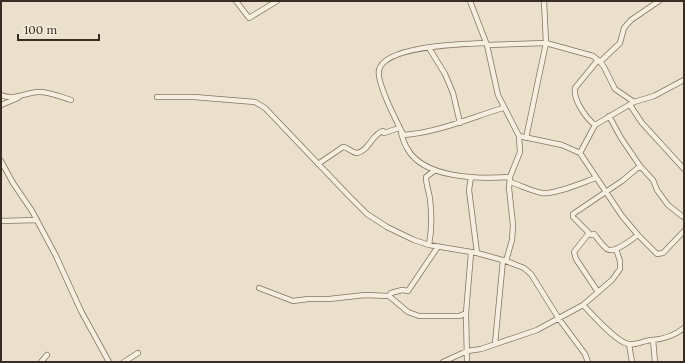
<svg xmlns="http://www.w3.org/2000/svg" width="685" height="363" viewBox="0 0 685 363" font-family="Lora,serif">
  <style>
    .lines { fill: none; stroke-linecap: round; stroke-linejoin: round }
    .street-casing { stroke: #867361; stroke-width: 6 }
    .street { stroke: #f6eede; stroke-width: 4.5 }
  </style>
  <rect width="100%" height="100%" fill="#ebe0cc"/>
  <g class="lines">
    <g class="street-casing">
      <path id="street" d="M236,1L249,18L277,1
        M470,1L487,45L498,95L519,136L520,152L510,177L509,188L513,225L512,240L506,261
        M487,45L546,43L593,56L600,62L604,67L615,89L634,102
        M429,48L445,74L453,93L460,123
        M600,62L620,43L624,28L631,20L659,1
        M1,95C14,101 26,92 39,92C50,92 61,97 71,100
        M157,97H194L255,102L265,108L349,196L367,214L387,227L414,240L429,245L477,253L506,261L524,268L531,274L559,319L585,354L588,362
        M1,105L18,98
        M630,105L642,123L684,169
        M609,116L621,138L640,166L653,180L657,190L668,205L682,216L684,217
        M595,125C586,118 573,100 575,88L598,60
        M401,130C395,118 376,82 379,70C385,45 465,44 486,43
        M401,133C403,138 404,144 407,148C423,179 480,179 510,177
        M519,136L562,145L580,153L622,216L638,235L657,254L663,253L684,231
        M526,138L546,43L544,1
        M580,153L595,125L634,102L654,96L684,80
        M1,161L13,183L32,211L56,256L81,311L109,362
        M318,164L343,147C348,147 352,153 357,153C369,151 372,134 383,131L384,133L399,128L404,135C439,132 470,118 503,108
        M471,177L469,190L477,253
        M510,182C520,185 531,191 542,193C554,195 584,182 596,178
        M1,221L37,220
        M589,233L574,252L576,259L598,292
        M638,235C631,240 614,254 607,249C602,245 598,239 594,234L591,235L573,217V214L622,181L640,166
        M429,245C432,229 432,215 430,199C429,191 426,185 426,177L434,171
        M259,288L293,301L308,299H329L365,295L389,296L391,293L402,290L408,291L437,248
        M389,296L408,312L419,316H460L466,313
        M583,305C593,315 615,341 628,344C635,346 645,340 652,340C665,339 674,336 684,328
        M653,340L655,362
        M495,344L503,260
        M629,344L632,362
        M41,362L47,355
        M124,362L138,353
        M443,362L467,351L481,349L537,330L583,305L612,280L620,269V261L616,249
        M467,362L466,313L471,253"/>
    </g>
    <use href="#street" class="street"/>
  </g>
  <rect width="685" height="363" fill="none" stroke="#382c23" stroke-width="4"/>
  <path d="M18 34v6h81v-6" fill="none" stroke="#382c23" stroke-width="2"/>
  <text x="24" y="34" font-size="12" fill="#382c23" stroke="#f3ebda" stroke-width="3" paint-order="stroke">100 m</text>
</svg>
